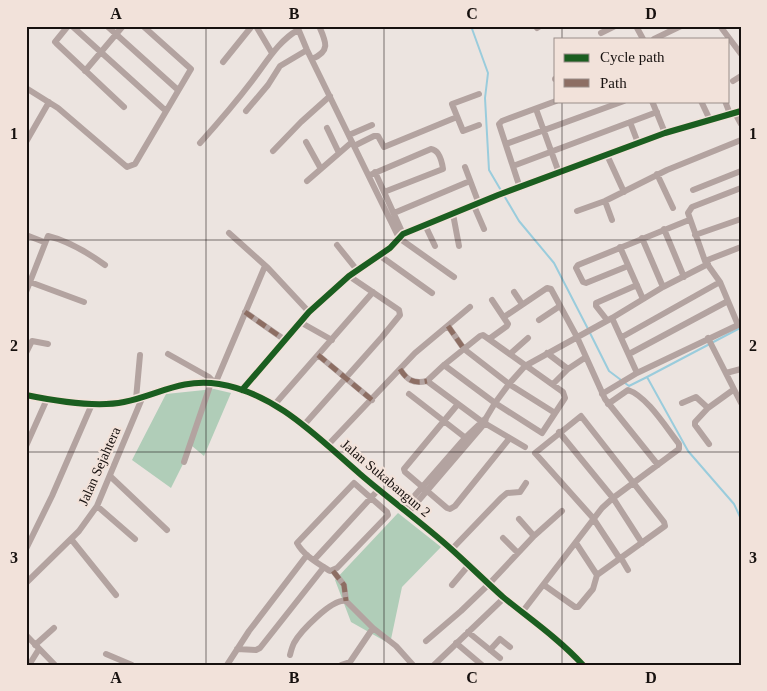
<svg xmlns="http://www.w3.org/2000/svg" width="767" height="691" viewBox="0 0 767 691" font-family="Georgia,serif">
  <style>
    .forest { fill: #b0cdb8 }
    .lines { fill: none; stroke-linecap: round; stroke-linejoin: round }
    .stream { stroke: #9accdc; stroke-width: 2 }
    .street { stroke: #b3a3a0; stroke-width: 6 }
    .quiet { stroke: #8d6e63; stroke-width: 5; stroke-dasharray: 10 5; stroke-linecap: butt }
    .cycleway-casing { stroke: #f2e2da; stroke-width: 9 }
    .cycleway { stroke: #1b5e20; stroke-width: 6 }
    .grid { fill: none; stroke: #17110f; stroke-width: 1; stroke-opacity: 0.55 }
    .labels { text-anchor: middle; stroke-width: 4.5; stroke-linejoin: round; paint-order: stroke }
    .street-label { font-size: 14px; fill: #17110f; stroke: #f2e2da }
    .neatline { fill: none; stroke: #17110f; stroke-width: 2 }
    .grid-label { font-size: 16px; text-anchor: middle; font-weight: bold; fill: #17110f }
  </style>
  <rect width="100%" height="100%" fill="#ece4e0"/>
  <path class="forest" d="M214,389L231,393L204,456L192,446L171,488L132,460L166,394Z
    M398,513L441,547L402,587L390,644L351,622L335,580Z"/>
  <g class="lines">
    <path class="stream" d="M471,26L488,73L485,98L489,170L519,221L554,263L588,329
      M590,333L609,371L621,380
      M647,377L740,328
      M625,383L629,386L647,377L688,451L734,504L741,519"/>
    <path class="street" d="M68,26L55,42L56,43L124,107
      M72,26L166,111
      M107,26L178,90
      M256,26L272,53
      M297,26L307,50L399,238L454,277
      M636,26L643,39
      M720,26L741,54
      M537,28L540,26
      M601,33L615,26
      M654,39L681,26
      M312,59C331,51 326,42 319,26
      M223,62L252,26
      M85,71L123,26
      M555,79H556
      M733,81L741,76
      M26,88L58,108L127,167L135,164L191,69L143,26
      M652,101L665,133
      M701,101L710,120
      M725,101L730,114
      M536,109L559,173
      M246,111L268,85L280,66L307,50
      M735,113L741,124
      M630,122L638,143
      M479,125L463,131L452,104L479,94
      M327,128L339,153
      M349,135L372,125
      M26,142L49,102
      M306,142L321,169
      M200,143C218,123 236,102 252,81C266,63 278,41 298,30
      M506,144L624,101
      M354,146L374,136H378L384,147L457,117
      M273,151L301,122L330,96
      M607,155L624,192
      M513,166L657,112
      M465,167L479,204
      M375,172L403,234
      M657,174L673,208
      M370,175L431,149C439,150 442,162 443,169L384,192
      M307,181L352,142
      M520,188L499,124L502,121L556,101
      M693,190L741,171
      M605,201L612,220
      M474,206L484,229
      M577,211L605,201L667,170L741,140
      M394,213L470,181
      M453,214L459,246
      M425,225L435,246
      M664,229L684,277
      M229,233L268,268L309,312
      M26,235L44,242
      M695,235L741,219
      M642,238L663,287
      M337,245L357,270
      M620,247L643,299
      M379,255L432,293
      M705,261L741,247
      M628,266L586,283L583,282L576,268L578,265L689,220
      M30,282L84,302
      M26,292L48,236C69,241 87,252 105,265
      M514,292L522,304
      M245,312L285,340
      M504,317L547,288L551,289L577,337L605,399L658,465
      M612,318L637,373L738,325L720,282L705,261L688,213L692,207L741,188
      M539,320L560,306
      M607,320L596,306V303L637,285
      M300,322L332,340
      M448,326L464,349L509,384L555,413
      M622,337L720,282
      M708,338L741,403
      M489,339L507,326L508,324L492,300
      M26,353L32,341L48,344
      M547,353L568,369
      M168,354L209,377L212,380L184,462
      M510,354L528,338
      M629,354L728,301
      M318,355L372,400
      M444,365L495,403L542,433L565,398L563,392L483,335L480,336L444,365L427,381L481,421L525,447
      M400,369C407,380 413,384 427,381
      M726,373L741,369
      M215,384L265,266
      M553,384L568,369L586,357
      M242,390L309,312L349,276L390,248L403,234L498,195L665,133L741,111
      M409,394L467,439
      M602,394L637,373
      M26,395C55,401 95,408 124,402C158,395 181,378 219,384C276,393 318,438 360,474C389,499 421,522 450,548C468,564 485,581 503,597C530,619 559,639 583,665
      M136,399L140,355
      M682,403L696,397L708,408
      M275,404L373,292
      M458,404L404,469L405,472L447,508L450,509L455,506L509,439
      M303,426L382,337L400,315L399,310L349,276
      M559,432L613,498L642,543
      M709,444L695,425V422L708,408L733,390
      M26,446L47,399
      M327,446L415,353L470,307
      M110,476L167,530
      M354,483L387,512L388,515L337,568L330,571C319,564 303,555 297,543Z
      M97,506L135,539
      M403,509L465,438L485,419
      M408,513L485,423L486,418L495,403L509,384L525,366L612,318L663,287L708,264
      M519,519L534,536
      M503,538L517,552
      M71,539L116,595
      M576,543L597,575
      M26,549L52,496L92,404
      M452,549L501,498L507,493L520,492L526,483
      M621,558L628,570
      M314,560L379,489
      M333,571L344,585L346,601
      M26,583L79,531L97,506L143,396
      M452,585L468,566
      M544,585L575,607H578L593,589L597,575L665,526L664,522L581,416L535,453L593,518L620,559
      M523,611L602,508L613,498L679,449V444C667,429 647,396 628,390L608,404
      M468,632L500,658
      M26,635L55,665
      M426,641L461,611L489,584L534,536L562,511
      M456,643L482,665
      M35,645L54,628
      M237,649L256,650L260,648L324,567
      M490,650L500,639L510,647
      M106,654L132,665
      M290,655C291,651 292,647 294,643C300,632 332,598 346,601L373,628L396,646L413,665
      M29,665L39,649
      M227,665L249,631L307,555
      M341,665L350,662L373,628
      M434,665L504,598"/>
    <path class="quiet" d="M245,312L285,340
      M448,326L464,349
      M318,355L372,400
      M400,369C407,380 413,384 427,381
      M333,571L344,585L346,601"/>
    <g class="cycleway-casing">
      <path id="cycleway" d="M242,390L309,312L349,276L390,248L403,234L498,195L665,133L741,111
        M26,395C55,401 95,408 124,402C158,395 181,378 219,384C276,393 318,438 360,474C389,499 421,522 450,548C468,564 485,581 503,597C530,619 559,639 583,665"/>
    </g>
    <use href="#cycleway" class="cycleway"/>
  </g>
  <path class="grid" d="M206,26V665M384,26V665M562,26V39M562,101V665M26,240H741M26,452H741"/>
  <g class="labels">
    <g class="street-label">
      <text transform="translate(99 466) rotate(-66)" y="5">Jalan Sejahtera</text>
      <text transform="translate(386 478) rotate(40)" y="5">Jalan Sukabangun 2</text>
    </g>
  </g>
  <rect width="767" height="691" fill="none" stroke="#f2e2da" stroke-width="55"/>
  <rect x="554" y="38" width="175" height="65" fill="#f2e2da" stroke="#9a8e89"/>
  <rect x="564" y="54" width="25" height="8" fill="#1b5e20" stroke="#9a8e89"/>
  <text x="600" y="62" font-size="15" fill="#17110f">Cycle path</text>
  <rect x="564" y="79" width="25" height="8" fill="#8d6e63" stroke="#9a8e89"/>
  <text x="600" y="88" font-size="15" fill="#17110f">Path</text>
  <rect x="28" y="28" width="712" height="636" class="neatline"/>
  <g class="grid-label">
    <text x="116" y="19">A</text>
    <text x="294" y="19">B</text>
    <text x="472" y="19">C</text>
    <text x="651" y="19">D</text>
    <text x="14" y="139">1</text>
    <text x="753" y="139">1</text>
    <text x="14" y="351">2</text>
    <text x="753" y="351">2</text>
    <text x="14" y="563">3</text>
    <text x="753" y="563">3</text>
    <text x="116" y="683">A</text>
    <text x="294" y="683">B</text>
    <text x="472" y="683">C</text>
    <text x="651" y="683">D</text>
  </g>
</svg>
